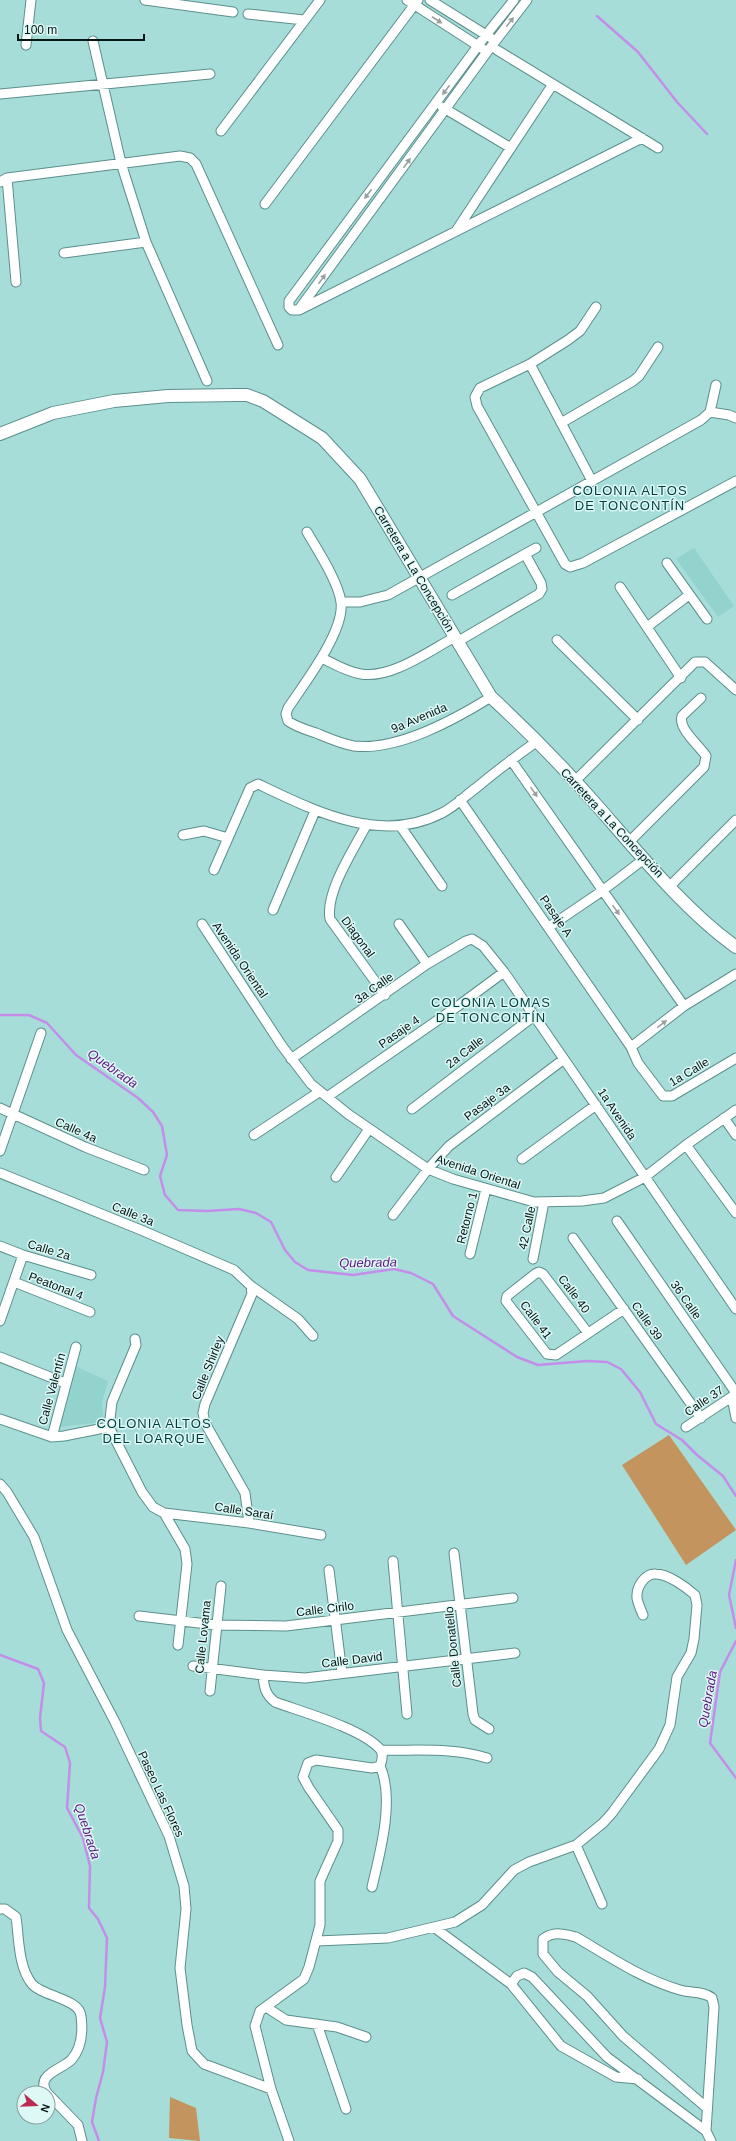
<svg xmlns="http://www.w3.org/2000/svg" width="736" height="2141" viewBox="0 0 736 2141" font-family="Arial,sans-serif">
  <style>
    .built { fill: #93d3ce }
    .green { fill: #c3945d }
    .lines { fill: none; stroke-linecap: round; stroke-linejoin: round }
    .stream { stroke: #c28ee9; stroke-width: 2.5 }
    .minor-casing { stroke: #5b8f8c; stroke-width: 11 }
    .secondary-casing { stroke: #5b8f8c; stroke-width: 14 }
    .minor { stroke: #fff; stroke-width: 9 }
    .secondary { stroke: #fff; stroke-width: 12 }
    .oneway { fill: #9aa2a1 }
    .labels { text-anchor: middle; stroke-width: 3; stroke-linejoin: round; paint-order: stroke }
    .street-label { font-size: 12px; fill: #021614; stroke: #def8f6 }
    .neighbourhood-label { font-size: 13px; letter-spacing: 1px; fill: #013d3b; stroke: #def8f6 }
    .water-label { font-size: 13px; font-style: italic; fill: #5d1682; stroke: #def8f6 }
  </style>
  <rect width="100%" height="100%" fill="#a7ddd9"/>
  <path class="built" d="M694,548L734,606L718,617L676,559Z
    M66,1362L108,1381L102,1403L104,1422L49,1428Z"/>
  <path class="green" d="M669,1435L736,1530L686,1565L622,1465Z
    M170,2097L196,2108L200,2141L169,2138Z"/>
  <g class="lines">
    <path class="stream" d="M597,16L638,52L677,102L707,134
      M0,1015H29L47,1023L76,1055L138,1098L153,1112L162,1126L167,1155L160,1176L165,1195L178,1210L207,1211L239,1209L256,1213L271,1222L285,1250L295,1262L308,1270L353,1275L394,1269L411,1273L433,1284L453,1316L517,1357L538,1365L587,1361L607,1362L621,1369L640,1392L656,1424L682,1440L697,1455L723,1476L736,1496
      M736,1560L729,1595L736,1628
      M736,1641L720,1672L710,1743L736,1778
      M0,1655L38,1669L44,1683L40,1718L41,1731L65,1747L70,1763L67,1808L83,1838L90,1866L89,1908L98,1919L107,1938L105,1987L100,2018L107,2042L103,2072L96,2098L92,2122L99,2141"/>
    <g class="minor-casing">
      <path id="minor" d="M145,0L233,12
        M407,0L483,49
        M430,0L491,38
        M514,0L486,35L289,301V307L292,310H299L642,138
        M248,14L304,20
        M93,41L121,163L146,242L207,381
        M26,45L31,0
        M497,50L658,148
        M0,94L210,74
        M442,107L511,148
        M221,131L320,0
        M7,178L16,282
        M0,182L7,178L180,156L190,158L196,164L278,345
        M265,204L418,0
        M456,231L553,84
        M64,253L146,242
        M596,307L580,331L568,340L530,364L480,388L475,397L477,406L565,564L570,567L583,563L736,481
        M300,308L487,52L527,0
        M530,364L592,481
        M710,412L729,415L736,418
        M561,423L633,381L639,376L658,347
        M307,532C318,551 338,581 341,602C345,631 304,684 288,708L286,714L288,721C296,727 307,730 316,733C328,738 341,744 354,746C398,751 454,720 491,697
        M525,554L536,548
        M667,563L707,619
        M620,587L681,678
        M452,595L525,554L541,583L542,589L539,594L457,642
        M341,602H360L388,595L701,420L710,412L716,385
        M647,627L689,595
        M557,640L638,720
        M322,658C334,664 347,672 361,674C391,679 429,651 455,637
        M511,760L684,1006
        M574,782L695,662H705L736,690
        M460,800L631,1047L638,1063L663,1096H672L736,1058
        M367,824C354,849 325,892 330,919L385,995
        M401,827L442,886
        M183,835L204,831L228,838
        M629,842L704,767L706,756C699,745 678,729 682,716L701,698
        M214,870L250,788L258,784C315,811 380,845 442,813C454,807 465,796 476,788C495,772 515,757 536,742
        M670,886L736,820
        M273,910L315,811
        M202,924L282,1046L311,1084L348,1114L428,1169L453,1179L534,1202L582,1201L604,1198L645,1177L686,1145L736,1110
        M399,924L427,964
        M549,927L602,891L644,859
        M631,1047L684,1006L736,974
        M291,1059L427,964L466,941L472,939L483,946L504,972L736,1309
        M327,1097L458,1006L504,972
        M0,1108L85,1147L144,1170
        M412,1109L534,1016
        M724,1118L736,1135
        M254,1135L319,1092
        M686,1145L736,1213
        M0,1151L41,1033
        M522,1159L596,1105
        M0,1173L141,1230L234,1270L251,1286L298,1319L313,1336
        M336,1177L369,1129
        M393,1215L428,1169L449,1146L564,1059
        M617,1221L736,1393
        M573,1238L701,1418
        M0,1246L23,1255L91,1275
        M470,1254L486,1189
        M533,1259L544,1202
        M14,1282L90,1312
        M0,1321L23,1255
        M588,1333L543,1274L539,1272L535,1274L507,1296L506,1301L547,1354L556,1355L624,1309
        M135,1339L136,1345L112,1402L109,1427L142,1492L153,1507L164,1513L185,1549L187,1564L178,1645
        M0,1357L65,1383
        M732,1397L736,1418
        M0,1419L52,1437L64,1436L109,1427
        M686,1427L736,1394
        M52,1437L76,1347
        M0,1484L7,1492L34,1537L67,1630L115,1722L169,1836L184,1886L186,1909L180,1968L187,2025L192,2051L204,2064L271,2089
        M164,1513L249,1523L321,1535
        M249,1523L245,1493L205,1423L203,1413L205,1404L252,1294L251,1286
        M454,1553L473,1714L475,1720L489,1729
        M393,1561L407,1714
        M329,1570L342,1673
        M139,1616L216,1625L286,1626L513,1598
        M193,1666L263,1675L305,1678L515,1653
        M263,1675C264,1687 265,1694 275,1702C302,1712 361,1728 380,1749C384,1754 382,1761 380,1766L372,1768L316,1760L308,1763L303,1777L309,1788L338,1830V1841L320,1881V1925L309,1967L304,1979L260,2011L255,2026L271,2089L289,2141
        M210,1691L221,1586
        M381,1750C416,1751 454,1747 487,1758
        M576,1845L602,1904
        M372,1887C380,1853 395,1799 380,1766
        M0,1909H5L16,1917C19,1937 18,1967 32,1984C42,1996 80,1999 81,2016C83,2031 82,2047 72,2059C64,2069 34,2074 47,2093
        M435,1928L511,1984L517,1976L524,1973L532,1977L607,2057L706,2131L711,2141
        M317,1941L388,1938L455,1922L482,1905L514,1870L529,1862L576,1845L603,1823L612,1813L659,1749L670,1725L677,1677L691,1653L694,1639L697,1605L695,1595C686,1587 668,1574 656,1574C645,1573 636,1587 637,1598C638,1604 641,1610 643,1615
        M511,1984L561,2046L616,2077L638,2079
        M266,2007L286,2020L337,2027L366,2037
        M317,2024L346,2109
        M48,2094L78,2125L82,2141
        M706,2131L714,2007L712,1998C704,1991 690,1993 680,1990C642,1979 610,1957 576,1937C563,1934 554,1931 543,1939V1954L558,1972L587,1996L623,2036L707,2108"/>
    </g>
    <g class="secondary-casing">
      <path id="secondary" d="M0,434L53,413L114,401L168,396L238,395H247L263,401L322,438L360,479L491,697C529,732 567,771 601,810C641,856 687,912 736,947"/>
    </g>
    <use href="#minor" class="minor"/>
    <use href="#secondary" class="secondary"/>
  </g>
  <defs><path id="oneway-solid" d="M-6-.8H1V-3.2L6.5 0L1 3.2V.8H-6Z"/></defs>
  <g class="oneway">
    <use href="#oneway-solid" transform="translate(437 20) rotate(33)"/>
    <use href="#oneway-solid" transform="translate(510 22) rotate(-52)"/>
    <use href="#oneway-solid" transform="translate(446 90) rotate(127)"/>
    <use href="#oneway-solid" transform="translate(407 163) rotate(-54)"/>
    <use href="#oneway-solid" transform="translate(368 194) rotate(127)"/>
    <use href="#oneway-solid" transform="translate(322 279) rotate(-54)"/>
    <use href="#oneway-solid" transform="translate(534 792) rotate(55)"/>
    <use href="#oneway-solid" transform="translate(616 910) rotate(55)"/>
    <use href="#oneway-solid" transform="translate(662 1024) rotate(-37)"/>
  </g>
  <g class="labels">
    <g class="street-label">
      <text transform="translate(414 569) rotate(59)" y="4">Carretera a La Concepción</text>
      <text transform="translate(419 718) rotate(-23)" y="4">9a Avenida</text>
      <text transform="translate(612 823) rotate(47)" y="4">Carretera a La Concepción</text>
      <text transform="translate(556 916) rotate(55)" y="4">Pasaje A</text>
      <text transform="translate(358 937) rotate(54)" y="4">Diagonal</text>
      <text transform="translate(240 960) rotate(56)" y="4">Avenida Oriental</text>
      <text transform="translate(374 988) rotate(-35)" y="4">3a Calle</text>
      <text transform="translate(399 1032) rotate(-35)" y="4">Pasaje 4</text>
      <text transform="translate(465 1052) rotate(-38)" y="4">2a Calle</text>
      <text transform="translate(689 1072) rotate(-31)" y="4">1a Calle</text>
      <text transform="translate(487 1102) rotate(-37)" y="4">Pasaje 3a</text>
      <text transform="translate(617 1114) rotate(56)" y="4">1a Avenida</text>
      <text transform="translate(76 1130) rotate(24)" y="4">Calle 4a</text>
      <text transform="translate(478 1172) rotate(18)" y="4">Avenida Oriental</text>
      <text transform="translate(133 1214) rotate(22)" y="4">Calle 3a</text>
      <text transform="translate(467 1218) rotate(-76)" y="4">Retorno 1</text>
      <text transform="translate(527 1228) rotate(-78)" y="4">42 Calle</text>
      <text transform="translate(49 1250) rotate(17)" y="4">Calle 2a</text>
      <text transform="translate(56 1286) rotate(21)" y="4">Peatonal 4</text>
      <text transform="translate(574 1294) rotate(53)" y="4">Calle 40</text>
      <text transform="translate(686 1300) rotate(55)" y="4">36 Calle</text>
      <text transform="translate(536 1320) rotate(53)" y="4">Calle 41</text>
      <text transform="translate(647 1321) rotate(55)" y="4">Calle 39</text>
      <text transform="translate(208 1368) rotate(-68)" y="4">Calle Shirley</text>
      <text transform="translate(52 1389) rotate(-75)" y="4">Calle Valentín</text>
      <text transform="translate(704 1401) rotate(-34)" y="4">Calle 37</text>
      <text transform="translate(244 1511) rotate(9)" y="4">Calle Saraí</text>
      <text transform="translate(325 1609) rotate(-7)" y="4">Calle Cirilo</text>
      <text transform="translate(203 1637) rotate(-84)" y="4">Calle Lovama</text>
      <text transform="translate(453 1647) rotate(-96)" y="4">Calle Donatello</text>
      <text transform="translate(352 1660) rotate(-7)" y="4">Calle David</text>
      <text transform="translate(161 1794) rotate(65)" y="4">Paseo Las Flores</text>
    </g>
    <g class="neighbourhood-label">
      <text x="630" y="495">COLONIA ALTOS<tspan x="630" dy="15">DE TONCONTÍN</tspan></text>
      <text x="491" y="1007">COLONIA LOMAS<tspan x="491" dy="15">DE TONCONTÍN</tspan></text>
      <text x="154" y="1428">COLONIA ALTOS<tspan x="154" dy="15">DEL LOARQUE</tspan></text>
    </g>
    <g class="water-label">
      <text transform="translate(113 1068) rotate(35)" y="5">Quebrada</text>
      <text transform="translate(368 1262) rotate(-1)" y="5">Quebrada</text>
      <text transform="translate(707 1699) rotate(-80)" y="5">Quebrada</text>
      <text transform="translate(88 1831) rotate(72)" y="5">Quebrada</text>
    </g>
  </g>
  <g transform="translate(36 2105) rotate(109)"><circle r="19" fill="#def8f6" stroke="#869e9c"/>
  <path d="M0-3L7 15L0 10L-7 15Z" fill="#ba2a52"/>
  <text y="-6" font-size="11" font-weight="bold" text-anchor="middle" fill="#021614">N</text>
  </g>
  <path d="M18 34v6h126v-6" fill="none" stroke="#021614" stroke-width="2"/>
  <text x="24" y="34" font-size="12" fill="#021614" stroke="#def8f6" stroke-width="3" paint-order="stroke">100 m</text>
</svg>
